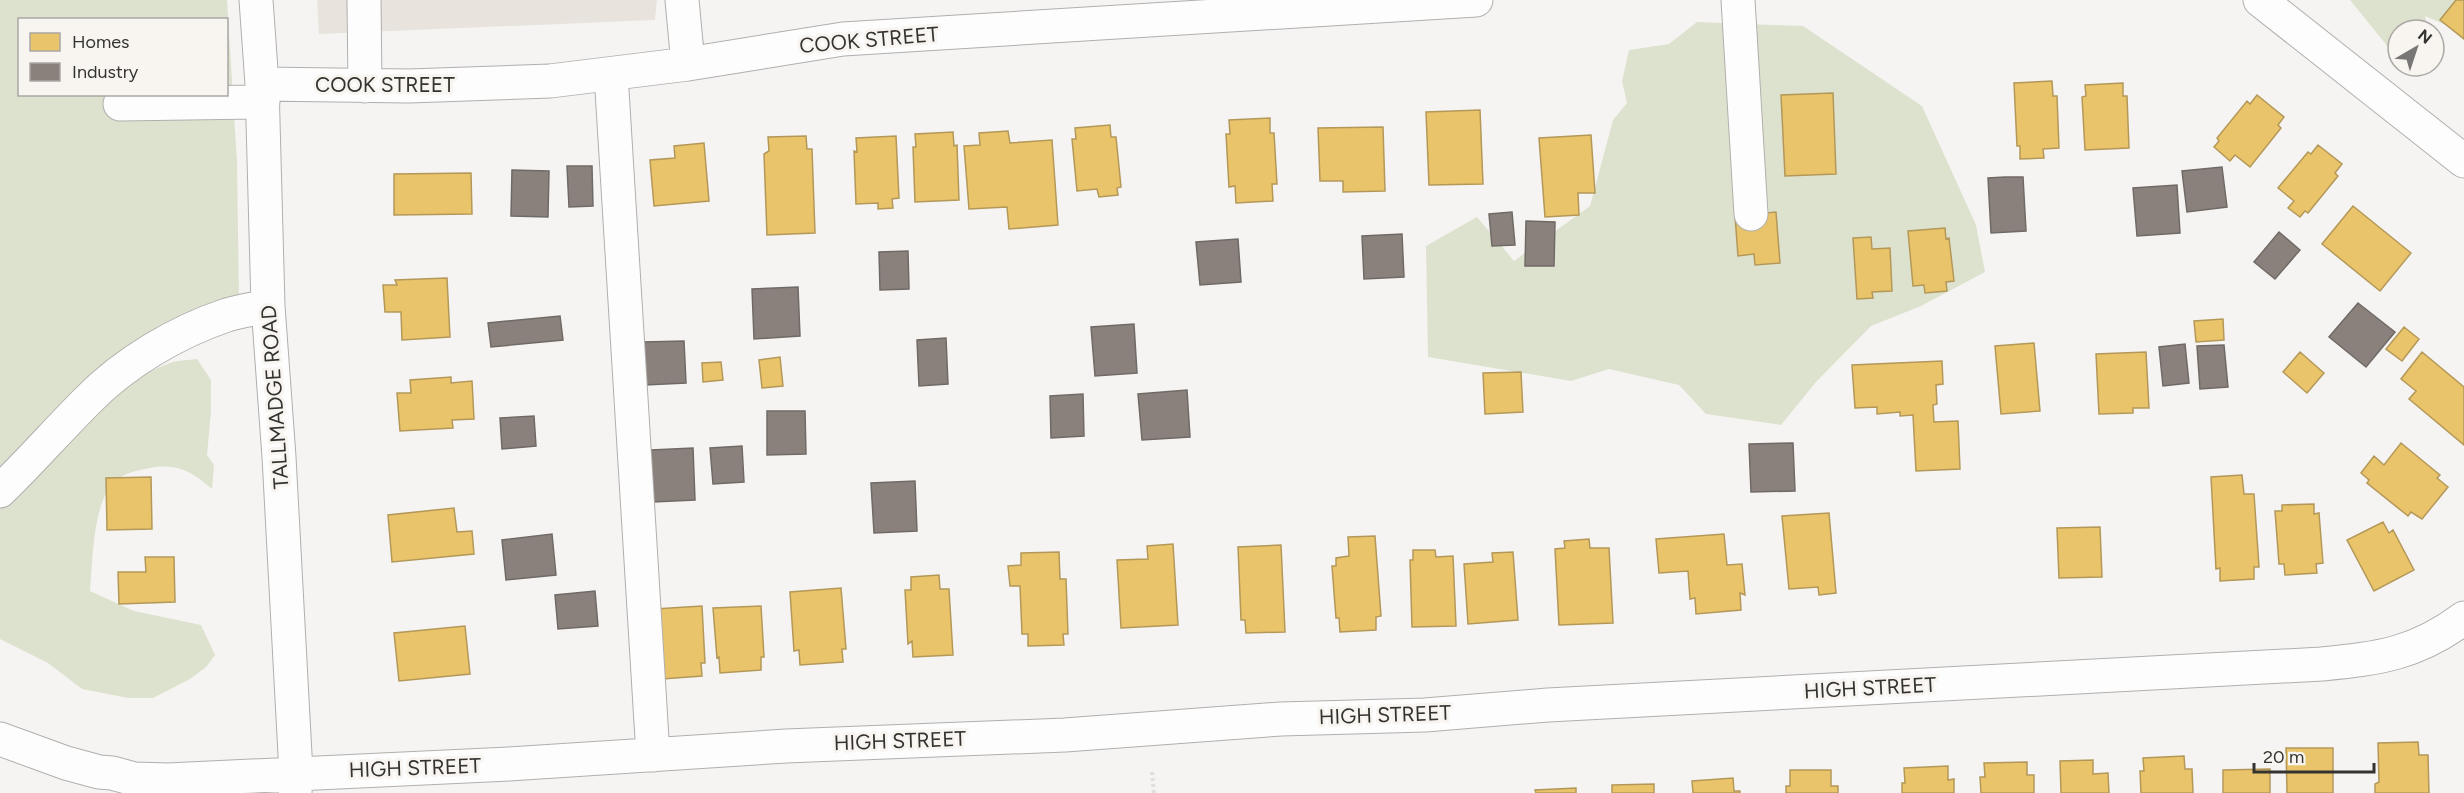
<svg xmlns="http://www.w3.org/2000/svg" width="2464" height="793" viewBox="0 0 2464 793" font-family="Figtree,sans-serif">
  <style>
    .built { fill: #e8e4dd }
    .green { fill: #dde2ce; fill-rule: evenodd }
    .homes { fill: #e9c46a; stroke: #b39859; stroke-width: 1.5 }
    .industry { fill: #8a817c; stroke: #706a66; stroke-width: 1.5 }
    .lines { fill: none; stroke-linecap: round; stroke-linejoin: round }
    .minor-casing { stroke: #b1afad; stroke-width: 35 }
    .path { stroke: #dfdfde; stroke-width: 4; stroke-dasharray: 3 3; stroke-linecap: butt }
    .minor { stroke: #fefdfd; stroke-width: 33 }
    .labels { text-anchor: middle; stroke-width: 6; stroke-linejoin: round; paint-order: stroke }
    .street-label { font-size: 21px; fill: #343331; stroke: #f8f5f0 }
  </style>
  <rect width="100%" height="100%" fill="#f6f4f2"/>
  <path class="built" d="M317,0H657L655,20L319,34Z"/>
  <path class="green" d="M0,0H227L237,162L239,298L59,408L0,467ZM20,20H226V94H20Z
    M2350,0H2464V33L2425,16L2428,30H2398V54L2393,53Z
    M1697,22L1803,26L1922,106L1976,225L1985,272L1921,306L1871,326L1816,382L1781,425L1706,414L1679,385L1609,369L1571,381L1428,357L1426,246L1477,217L1514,261L1590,206L1613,120L1627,103L1622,81L1629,50L1669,44Z
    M197,359L211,380V412L207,455L214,465L212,489C192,472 178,463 150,468C140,470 128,472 119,478C92,496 93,561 90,591L134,611L201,625L215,655L206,667L190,679L153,698H128L82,689L48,663L0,639V501C48,455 107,386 170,363C178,360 189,360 197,359Z"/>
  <path class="homes" d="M2456,0H2464V39L2440,20Z
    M2052,81L2053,96H2057L2059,148L2043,149L2044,158L2020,159V146H2017L2014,83Z
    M2123,83V96H2127L2129,148L2085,150L2082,97L2086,96L2085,85Z
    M1833,93L1836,174L1785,176L1781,95Z
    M2257,95L2284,117L2278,125L2281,128L2250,167L2235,155L2230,161L2214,147L2219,141L2217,138L2247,101L2250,104Z
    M1480,110L1483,184L1429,185L1426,112Z
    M1270,118V133H1274L1277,184H1272L1273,201L1236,203L1235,186L1229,187L1226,134H1230L1229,120Z
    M1110,125L1111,137H1116L1121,187L1117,188L1118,195L1099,197L1097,189L1077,191L1072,139H1076L1075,128Z
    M1383,127L1385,191L1343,192V181H1320L1318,128Z
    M1008,131L1010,143L1052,140L1058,225L1009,229L1007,207L969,209L964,146L980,145L979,133Z
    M953,132L954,146L957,145L959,200L915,202L913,147H916L915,134Z
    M1591,135L1595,193H1578L1579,215L1545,217L1539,138Z
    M806,136L807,149H812L815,233L767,235L764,154L769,151L768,137Z
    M896,136L899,198L892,199L893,208L878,209V203L856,204L854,151L857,152L856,138Z
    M704,143L709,201L654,206L650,160L675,158L674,146Z
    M2318,145L2342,164L2335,173L2338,176L2308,213L2305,211L2300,217L2288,208L2294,201L2278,188L2308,152L2311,154Z
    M471,173L472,214L394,215V174Z
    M2353,206L2411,253L2380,291L2322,244Z
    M1776,212L1780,263L1755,265L1754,254L1738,256L1735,216Z
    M1945,228L1946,239L1949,238L1954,281L1946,282L1947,291L1925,293L1924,285L1913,286L1908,231Z
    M1871,237L1872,249L1890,248L1892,291L1872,292L1873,298L1857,299L1853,238Z
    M447,278L450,337L402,340L401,312H385L383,285H397L395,280Z
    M2223,319L2224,340L2196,342L2194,321Z
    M2404,327L2419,339L2402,361L2386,349Z
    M2034,343L2040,411L2001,414L1995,346Z
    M2146,352L2149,408H2133V413L2099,414L2096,354Z
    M2300,352L2324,373L2307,393L2283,372Z
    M2422,352L2464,387V445L2409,399L2416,391L2401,379Z
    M780,357L783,386L762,388L759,360Z
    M1942,361L1943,384L1936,385L1937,404L1933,405L1934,422L1958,421L1960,469L1916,471L1913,415L1900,416V412L1877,414V407L1855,408L1852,365Z
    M721,362L723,380L703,382L702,363Z
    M1521,372L1523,412L1485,414L1483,373Z
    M451,377V383L472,381L474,419L452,420L453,428L400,431L397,393H411L410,380Z
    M2401,443L2440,475L2437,478L2448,487L2422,519L2411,512L2408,516L2367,483L2369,480L2361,473L2374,456L2384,465Z
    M2242,475L2244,494H2254L2259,567H2254V579L2220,581V568L2216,569L2211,477Z
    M151,477L152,529L107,530L106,478Z
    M2314,504V514L2319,513L2323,563L2316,564L2317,573L2285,575L2284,564H2279L2275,511H2282V505Z
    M454,508L457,532L472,531L474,554L392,562L388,515Z
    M1829,513L1836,593L1819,595L1818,587L1789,589L1782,516Z
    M2383,522L2389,533L2393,530L2414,570L2374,591L2347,540Z
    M2100,527L2102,577L2059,578L2057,528Z
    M1724,534L1727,565L1742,564L1745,595L1740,593L1741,610L1696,614L1695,598L1690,599L1688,571L1659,573L1656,539Z
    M1375,536L1381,616L1376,617V630L1340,632L1339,618H1336L1332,566H1336V558L1349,556L1348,537Z
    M1589,539L1590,548H1609L1613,623L1559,625L1555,549L1565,548L1564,541Z
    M1173,544L1178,625L1121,628L1117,560L1148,559L1147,546Z
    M1281,545L1285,632L1246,633L1245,620H1241L1238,547Z
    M1413,550H1435L1436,557L1453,556L1456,626L1412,627L1410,560H1413Z
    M1059,552L1060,579H1066L1068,634H1063L1064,645L1028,646V634H1022L1020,586H1010L1008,566L1021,565V553Z
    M1513,552L1518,620L1468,624L1464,564L1493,562L1492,553Z
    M145,557H174L175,602L119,604L118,572H146Z
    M939,575L940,589H949L953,655L913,657L912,641L908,644L905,590H911V577Z
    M841,588L846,649H842L843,662L800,665L799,650L794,651L790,592Z
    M702,606L705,663H701L702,676L662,679L655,609Z
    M761,606L764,657H761V670L720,673L719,657L717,658L713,608Z
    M465,626L470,674L399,681L394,633Z
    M2418,742L2419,755H2428L2429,793H2375V784L2379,782L2378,743Z
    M2286,748H2333V793H2287Z
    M2184,756L2185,769H2192L2193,793H2141L2140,771H2144L2143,758Z
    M2093,760V774L2108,773L2109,793H2061L2060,761Z
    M2027,762V775H2034V793H1981L1980,777H1985L1984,763Z
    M1948,766V780L1954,779V793H1902V783H1905L1904,768Z
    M2270,769V793H2223V770Z
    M1790,770H1831V786H1838V793H1786V786H1790Z
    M1733,778L1734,791H1740V793H1693L1692,781Z
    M1654,784V793H1612V785Z
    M1576,788V793H1536L1535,790Z"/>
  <path class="industry" d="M567,166H592L593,206L569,207Z
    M2222,167L2227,207L2187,212L2182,171Z
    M512,170L549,171L548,217L511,216Z
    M2005,177H2023L2026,231L1991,233L1988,178Z
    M2177,185L2180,233L2137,236L2133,188Z
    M1512,212L1515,245L1492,246L1489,214Z
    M1526,221L1555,222L1554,266H1525Z
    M2279,232L2300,250L2275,279L2254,262Z
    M1402,234L1404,277L1364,279L1362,236Z
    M1238,239L1241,282L1200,285L1196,242Z
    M908,251L909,289L880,290L879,252Z
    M798,287L800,336L754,339L752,289Z
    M2358,303L2395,332L2366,367L2329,337Z
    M560,316L563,340L491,347L488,323Z
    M1134,324L1137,373L1095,376L1091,327Z
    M946,338L948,384L919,386L917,340Z
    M684,341L686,383L645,385L643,342Z
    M2185,344L2189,383L2163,386L2159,347Z
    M2224,345L2228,387L2200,389L2197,346Z
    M1187,390L1190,437L1142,440L1138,394Z
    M1083,394L1084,436L1051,438L1050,396Z
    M767,411H805L806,454L767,455Z
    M534,416L536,446L502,449L500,418Z
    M1793,443L1795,491L1751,492L1749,444Z
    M742,446L744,482L713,484L710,448Z
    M693,448L695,500L653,502L651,450Z
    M915,481L917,531L874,533L871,483Z
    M552,534L556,575L506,580L502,540Z
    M595,591L598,626L558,629L555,595Z"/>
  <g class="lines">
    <g class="minor-casing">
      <path id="minor" d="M256,0L262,84L268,306L279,457L296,773L295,793
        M364,0L365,86
        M682,0L688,64
        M1738,0L1751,214
        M2260,0L2464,161
        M611,74L653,755
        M262,84L409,86L550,81L688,64L843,39L1476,0
        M120,104L263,102
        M0,491C30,462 57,431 87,401C124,363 176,332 227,315C240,311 255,309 268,306
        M0,739L66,763L99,772L112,773L134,779L168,780L509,764L786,746L1065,735L1281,719L1425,715L1548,705L2322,664C2380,658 2416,654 2464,618"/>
    </g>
    <path class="path" d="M1152,772L1154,793"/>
    <use href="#minor" class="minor"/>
  </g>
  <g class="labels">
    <g class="street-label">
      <text transform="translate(869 40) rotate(-5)" y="7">COOK STREET</text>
      <text x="385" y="92">COOK STREET</text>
      <text transform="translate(275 397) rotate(-94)" y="7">TALLMADGE ROAD</text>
      <text transform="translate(1870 688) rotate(-3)" y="7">HIGH STREET</text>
      <text transform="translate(1385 715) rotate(-2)" y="7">HIGH STREET</text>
      <text transform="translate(900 741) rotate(-2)" y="7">HIGH STREET</text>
      <text transform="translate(415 768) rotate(-2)" y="7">HIGH STREET</text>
    </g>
  </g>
  <rect x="18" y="18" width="210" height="78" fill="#f8f5f0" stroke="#aaa7a4" stroke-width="1.5"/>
  <rect x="30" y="33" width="30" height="18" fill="#e9c46a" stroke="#aaa7a4" stroke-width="1.5"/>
  <text x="72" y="48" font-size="18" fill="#343331">Homes</text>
  <rect x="30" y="63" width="30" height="18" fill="#8a817c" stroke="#aaa7a4" stroke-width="1.5"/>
  <text x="72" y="78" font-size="18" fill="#343331">Industry</text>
  <g transform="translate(2416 48) rotate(39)"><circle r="28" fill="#f8f5f0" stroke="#aaa7a4" stroke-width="1.5"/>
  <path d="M0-4.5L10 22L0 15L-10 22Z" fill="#787775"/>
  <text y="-9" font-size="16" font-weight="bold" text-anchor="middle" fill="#343331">N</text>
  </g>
  <path d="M2254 763v9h120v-9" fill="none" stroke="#343331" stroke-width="3"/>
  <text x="2263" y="763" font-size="18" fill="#343331" stroke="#f8f5f0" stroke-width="4.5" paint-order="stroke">20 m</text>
</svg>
